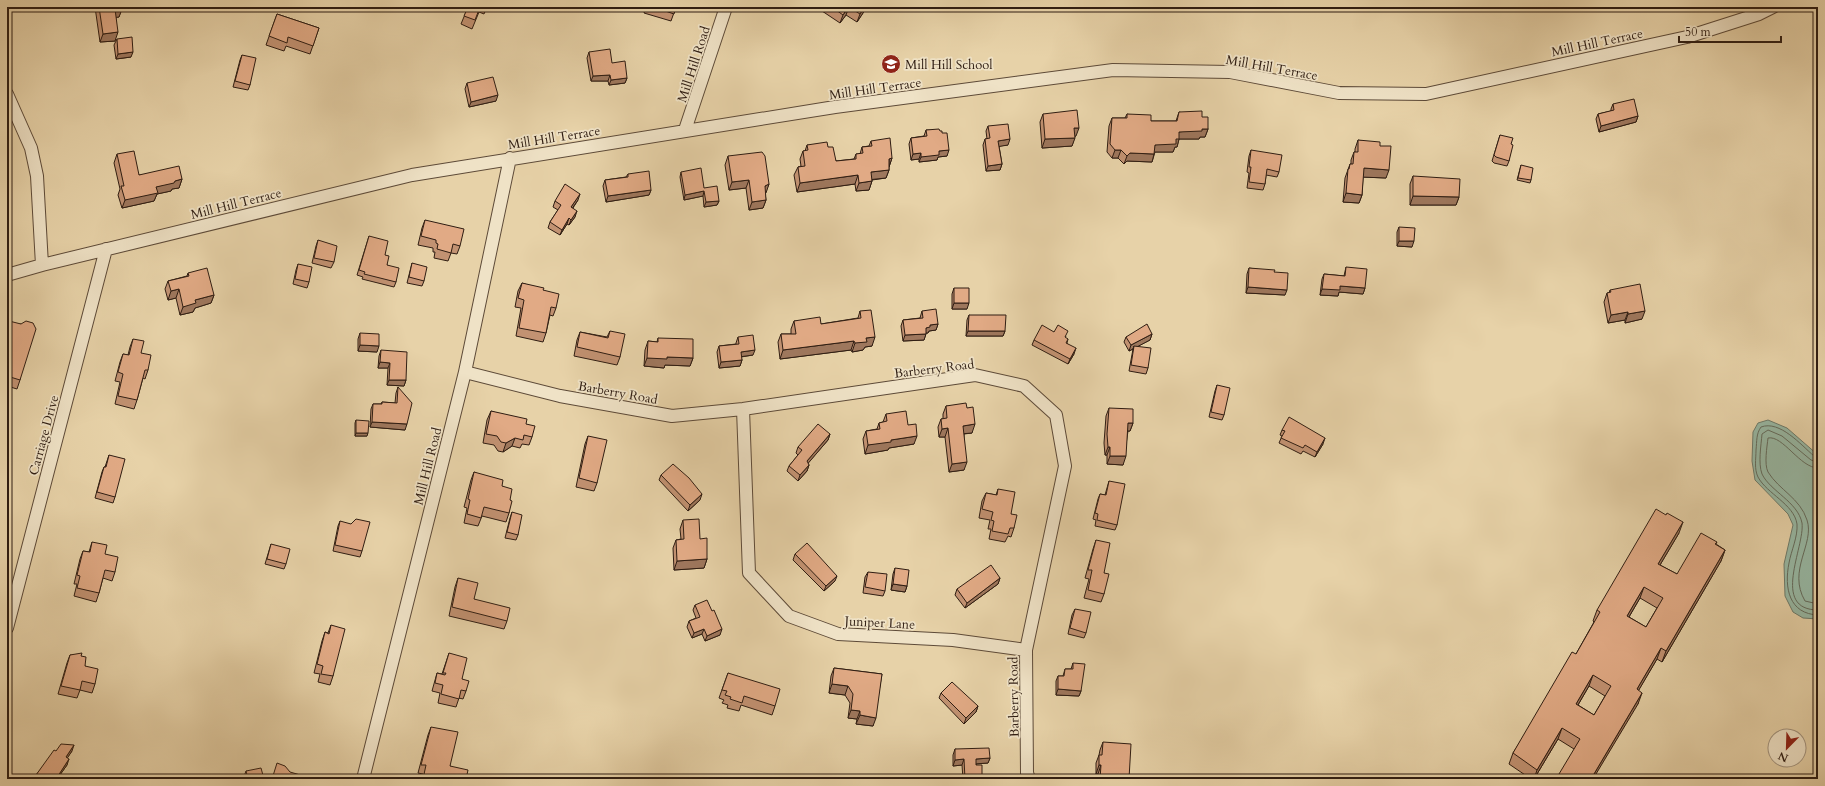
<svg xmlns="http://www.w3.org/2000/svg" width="1825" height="786" viewBox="0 0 1825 786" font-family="Cardo,serif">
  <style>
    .water { fill: #97b8a4; stroke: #6d7a6a }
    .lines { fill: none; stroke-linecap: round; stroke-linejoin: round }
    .shore { stroke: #636a5b; stroke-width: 1 }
    .street-casing { stroke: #5d4a38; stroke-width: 14 }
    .street { stroke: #efe2c6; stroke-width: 12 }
    .wall { fill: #c29272; stroke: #2f1d12; fill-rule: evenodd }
    .shaded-wall { fill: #9e775d; stroke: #2f1d12 }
    .building { fill: #e1aa85; stroke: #2f1d12; fill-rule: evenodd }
    .labels { text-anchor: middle; stroke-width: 3.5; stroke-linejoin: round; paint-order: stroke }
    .street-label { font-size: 13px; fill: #2f1d12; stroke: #efe2c6 }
    .poi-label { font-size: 13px; fill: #2f1d12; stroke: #efe2c6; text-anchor: start }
  </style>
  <rect width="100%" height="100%" fill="#e7d2a8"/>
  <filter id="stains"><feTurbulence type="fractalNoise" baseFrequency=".005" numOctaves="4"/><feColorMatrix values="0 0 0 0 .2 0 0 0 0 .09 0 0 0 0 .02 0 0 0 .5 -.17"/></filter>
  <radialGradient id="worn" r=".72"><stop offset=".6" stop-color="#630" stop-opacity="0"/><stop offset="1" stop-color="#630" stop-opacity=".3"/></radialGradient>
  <path class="water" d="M1768,420L1787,428L1818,455V619L1803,618L1793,612L1785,596L1784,564L1793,525L1788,514L1755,480L1752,461L1753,432L1758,423Z"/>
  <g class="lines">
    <path class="shore" d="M1818,457L1814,456C1801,445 1780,420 1761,427C1756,434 1757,441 1756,450C1756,459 1754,469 1758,477C1767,494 1794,504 1797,524C1798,537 1791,551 1789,563C1784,588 1789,614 1818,615
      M1818,462L1811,460L1782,436L1768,430L1762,434C1761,446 1758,463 1762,474C1770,491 1798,502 1802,523C1805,547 1770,610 1818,610
      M1818,468C1800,468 1783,435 1768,438C1767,447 1764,464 1768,472C1779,490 1800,498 1807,520C1815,544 1787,570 1805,601L1818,604"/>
    <g class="street-casing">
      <path id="street" d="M7,94L31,148L37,176L42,265
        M685,130L726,7
        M7,275L42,265L412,175L835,107L1113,70L1230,72L1339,93L1426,94L1687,37L1759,14L1773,7
        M465,372L560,396L672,416L743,409L975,375L1024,386L1056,415L1065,466L1026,650L1027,773L1029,779
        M743,409L749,573L789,616L838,634L953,640L1026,650
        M7,628L106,249
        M363,779L465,372L510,158"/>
    </g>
    <use href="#street" class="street"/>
  </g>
  <path class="wall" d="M95,7H122L119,17H116L115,41L100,42Z
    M468,7H487L484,14L479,12L472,29L461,24Z
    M646,7H676L671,21L644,13Z
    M816,7H867L857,22L846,15L840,23Z
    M277,14L319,28L310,54L286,46L284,51L266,45Z
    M117,39L131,57L116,59L114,45Z
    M589,52L612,63L627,78L625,83L609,85L608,81H591L587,58Z
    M242,55L250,85L248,90L233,87L240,60Z
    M467,83L496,101L469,107L465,89Z
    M1613,104L1638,116L1636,122L1599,132L1596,119L1598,114L1611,111V109Z
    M1179,112L1202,117L1208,129L1205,137H1200L1199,139H1179L1177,147H1175L1173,152H1155L1152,162L1127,161L1124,164L1118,158H1112L1107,152L1109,126L1112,118H1125L1127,114L1151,121H1176Z
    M1043,114L1076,136H1075L1072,146L1042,148L1040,122Z
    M988,126L1008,145L999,146L1002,164L1000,170L986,171L983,145L985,139H987L986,131Z
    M926,130L940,131L947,156L938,157L937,160L919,162V159L911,160L909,144L911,138L924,136Z
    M1500,135L1511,144L1509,161L1507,166L1494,163L1492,161Z
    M1358,140L1380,146L1386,178L1363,177L1362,195L1359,203L1343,202L1345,178L1350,164H1351V160L1354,152H1355V149Z
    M871,141L892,158L889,167V170L886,178L872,180V181L869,190L856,191L855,184L797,192L794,175L798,167L801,166L800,159L803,151H805L807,145L828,147L836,161L854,159L856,154H860L862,147L869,146Z
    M1251,150L1279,172L1277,177L1266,175L1265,184L1263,190L1247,188L1249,173L1247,172L1249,156Z
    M117,154L139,175L182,179L179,188L172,189L171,191L157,194L154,201L122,208L118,195L120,189L114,163Z
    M728,156L769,184L765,193L766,200L763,208L749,210L746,188L729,190L725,165Z
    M1521,165L1531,180L1530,183L1517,180Z
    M681,172L704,188L719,201L717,205L704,207L703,196L684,200L680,177Z
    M628,174L651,190L649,195L606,202L603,186L605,180L626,177Z
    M1413,176L1459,197L1456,205H1410V184Z
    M578,200L573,208L575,217L569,225L567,224L560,235L548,228L550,222L558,210L553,207L555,201Z
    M425,220L460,246L457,254L451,253L448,261L434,258L435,252H433V248L418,245L422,228Z
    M1399,227L1412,247L1397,246V232Z
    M369,236L385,255L387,265L396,282L394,287L362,279L363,277L357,275Z
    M318,240L334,262L331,268L312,263L316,246Z
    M412,263L424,281L422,286L407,283Z
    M298,264L309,282L307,288L293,284L296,270Z
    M1346,267L1365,288L1363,294L1339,292L1338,296L1320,295L1322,279L1324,274L1344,276Z
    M1249,268L1274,272L1285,295L1246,293L1247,274Z
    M188,273L214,295L211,303L195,308L193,312L180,315L176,298L168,300L165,289L168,281L187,276Z
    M522,283L543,290L556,308L553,316L550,315L546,333L543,342L516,336L521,308L515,307L518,291Z
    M954,288L967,309H952V294Z
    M1610,290L1642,319L1625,323V320L1608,323L1604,302L1607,293H1609Z
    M860,311L872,346L865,347L863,350L852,352L851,350L780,359L778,342L781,334H791V329L794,321L821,324L858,318Z
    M922,311L938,324L936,330L929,331L928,333H926L924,340L903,341L901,326L903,320L920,318Z
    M969,315L1005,331L1003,336H966L967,320Z
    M21,324L20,380L17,389L7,386V325Z
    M610,331L620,357L617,365L574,356L577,340L580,332L607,337Z
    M1054,332L1066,336L1065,338L1068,339L1067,343L1074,354L1068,364L1032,345L1034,340Z
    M360,333L377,352L358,351V339Z
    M1152,334L1150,340L1138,346L1148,368L1146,374L1129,371L1133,349L1129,351L1124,342L1126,337Z
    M738,337L753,355L741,357L742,360L740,366L719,368L717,352L719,346L736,344V343Z
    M658,338L693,358L690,366L665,365L664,368L644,366L645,350L648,341L657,342Z
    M133,339L141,353L148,370L145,379L143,378L137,400L134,409L115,404L120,382L115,381L120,362L123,354L128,355L130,347Z
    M381,350L406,380L404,386L387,385L388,368H378L379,356Z
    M1217,385L1224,415L1222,420L1209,417L1215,391Z
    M398,387L405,430L370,427L371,409L373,404H381L382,402L395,403L396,393Z
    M946,406L967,408L972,433L964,434V470L949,472L945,437H939L938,427L941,419H943V414Z
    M1109,408L1133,423L1130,431H1128L1123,465L1107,464V455H1105L1104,443L1106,416Z
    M491,411L526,424L532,437L529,445L522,444L520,448L512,446L503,452L498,451L494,445L483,443L487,420Z
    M886,414L908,425L914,444L889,448L888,450L865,454L863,439L866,431L877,429L879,423L883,422Z
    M356,420L367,436H355V423Z
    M1282,430L1323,444L1315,457L1303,451L1301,454L1279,443L1282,436L1280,435Z
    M830,434L828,440L808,463L809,465L807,471L798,481L787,471L789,466L798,455L796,453L798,447Z
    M588,436L597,483L594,491L576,487L585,444Z
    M109,455L115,497L113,503L95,498L102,472L104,467H105Z
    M474,472L502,486L510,500L509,513L506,522L482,516L478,526L464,523L467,508L464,507L471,480Z
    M661,475L700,500L688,511L659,480Z
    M1109,481L1117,525L1115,530L1095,526L1096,520L1093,519L1098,499L1100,494L1105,495Z
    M998,489L1011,514L1014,528L1011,537L1008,536L1005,542L989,539L991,529H988L990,520L979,518L982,501L986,493L996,495Z
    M512,512L518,535L516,540L505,538L510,518Z
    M683,520L700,539L707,559L704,568L674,570L673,548L676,540L681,539L680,529Z
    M340,521L362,551L360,557L333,551L338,526Z
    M1679,533L1660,565L1677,574L1717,542L1716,544L1725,550L1721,561L1662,662L1657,659L1638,691V704L1574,749L1558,739L1534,779H1531L1509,764L1513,753L1576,654L1594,622L1593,621L1597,610ZM1640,598L1657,608L1646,627L1629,617ZM1589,686L1605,696L1594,715L1578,705Z
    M1096,540L1104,573V594L1101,602L1084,598L1089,579L1085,578L1093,549Z
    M92,542L105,554L115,572L112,581L103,578L99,593L96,602L74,596L77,584H74L80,559L83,551L89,552Z
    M271,544L286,564L284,569L265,564Z
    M795,554L835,581L824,591L793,560Z
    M895,568L907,586L905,592L891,590L893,574Z
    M868,572L885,591L883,596L863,593L865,577Z
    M458,578L474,599L507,621L504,629L449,616L455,587Z
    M1000,578L998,584L965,608L955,595L957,589Z
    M695,605L720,635L705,641L702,634L692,638L687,627L689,621L696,618L693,610Z
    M1075,609L1086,633L1084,638L1068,634L1072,615Z
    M331,625L333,676L330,685L318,682L320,674L314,673L322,641L325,632L328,633Z
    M449,653L462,679L466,691L463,699L459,698L456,707L438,703L440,693L432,691L437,673L442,674Z
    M70,655L81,656L85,666L95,684L92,693L80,690L77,698L58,694L67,663Z
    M1073,663L1081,691L1079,696L1056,695V681L1058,676H1063L1065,669H1071Z
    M834,668L882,674L873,726L856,724L857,719L848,718L850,703L845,695L829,693L831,676Z
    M728,673L775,706L772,715L741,705L739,711L727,708L728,705L722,703L724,700L719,698Z
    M941,693L978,706L976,712L964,724L939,698Z
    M431,727L450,766L466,779H422L423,774L418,773L428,735Z
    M1103,742L1129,779H1097L1098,774H1096V763L1099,755L1100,750Z
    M955,749L990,758L988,763L976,764L982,779H963L962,765L953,766V755Z
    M56,751H72L67,758V765L57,779H35L36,775Z
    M246,771L264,779H243Z"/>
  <path class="shaded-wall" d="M849,7L846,15L840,23L843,15Z
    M864,7H867L857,22L860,14Z
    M115,9H122L119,17L112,18Z
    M118,32L115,41L100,42L103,34Z
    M133,52L131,57L116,59L118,54Z
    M610,75L608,81H591L593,76Z
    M627,78L625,83L609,85L611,80Z
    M498,95L496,101L469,107L471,102Z
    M1638,116L1636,122L1599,132L1601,126Z
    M1074,128H1079L1076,136L1071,137Z
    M1202,129H1208L1205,137H1200L1199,139H1179L1177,147H1175L1173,152H1152L1155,145L1176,139L1179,132Z
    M1075,138L1072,146L1042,148L1045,139Z
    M1010,139L1008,145L996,147L998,141Z
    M949,150L947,156L938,157L937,160L919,162L921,157L939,151Z
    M1115,150H1121L1118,158H1112Z
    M921,153L919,159L911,160L913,154Z
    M1130,153L1154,154L1152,162L1127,161L1124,164L1127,156Z
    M892,158L889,167V159Z
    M1002,164L1000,170L986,171L988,166Z
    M1364,168L1389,170L1386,178L1361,177Z
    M889,170L886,178L867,180L871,172Z
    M858,175L855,184L797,192L800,183Z
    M182,179L179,188L172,189L171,191L157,194L154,201L122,208L125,200L156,187L175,181Z
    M749,180L746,188L729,190L732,182Z
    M872,181L869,190L856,191L859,183Z
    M769,184L766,193L761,194L765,186Z
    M651,190L649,195L606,202L608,196Z
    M704,191L703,196L684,200L685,195Z
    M1346,193L1362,195L1359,203L1343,202Z
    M580,194L578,200L569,213L571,207Z
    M1413,196L1459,197L1456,205H1410Z
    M766,200L763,208L749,210L752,202Z
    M719,201L717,205L704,207L706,202Z
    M577,211L575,217L569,225L571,220Z
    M569,218L567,224L560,235L562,230Z
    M1399,241H1414L1412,247L1397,246Z
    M1340,286L1365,288L1363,294L1339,292L1338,296L1320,295L1322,289Z
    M1248,287L1287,290L1285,295L1246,293Z
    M179,289L176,298L168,300L171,291Z
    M214,295L211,303L195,308L193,312L180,315L183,307L195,300Z
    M954,303H969L967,309H952Z
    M1645,311L1642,319L1625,323L1628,314Z
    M1628,312L1625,320L1608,323L1611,315Z
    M938,324L936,330L929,331L928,333H924L926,328L930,325Z
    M968,331H1005L1003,336H966Z
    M926,334L924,340L903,341L905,335Z
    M1152,334L1150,340L1133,349L1134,346L1133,349L1129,351L1131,345Z
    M875,337L872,346L865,347L863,350L852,352L855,343L866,338Z
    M854,341L851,350L780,359L783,350Z
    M360,345L379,346L377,352L358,351Z
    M1076,348L1074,354L1068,364L1070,359Z
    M755,350L753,355L739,357L741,352Z
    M667,357L693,358L690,366L665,365L664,368L644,366L647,358Z
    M742,360L740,366L719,368L721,362Z
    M380,362L390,363L388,368H378Z
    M389,380H406L404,386L387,385Z
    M372,422L407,424L405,430L370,427Z
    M1128,423H1133L1130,431H1125Z
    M975,424L972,433L960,434L963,426Z
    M948,428L945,437H939L942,429Z
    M356,433H368L367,436H355Z
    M830,434L828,440L805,467L807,461Z
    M917,436L914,444L889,448L888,450L865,454L868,445L891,440Z
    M515,438L512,446L503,452L506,443Z
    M1325,438L1323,444L1315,457L1317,452Z
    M1108,447H1110L1107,455H1105Z
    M1110,456H1126L1123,465L1107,464Z
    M967,462L964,470L949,472L952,464Z
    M809,465L807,471L798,481L800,475Z
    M702,494L700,500L688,511L690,505Z
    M1683,522L1679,533L1654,575L1658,564Z
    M1725,550L1721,561L1662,662L1666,651Z
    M707,559L704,568L674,570L677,561Z
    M837,576L835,581L824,591L826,586Z
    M1000,578L998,584L965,608L967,603Z
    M893,584L907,586L905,592L891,590Z
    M1644,587L1640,598L1623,627L1627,616Z
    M704,629L702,634L692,638L694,633Z
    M722,629L720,635L705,641L707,636Z
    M1661,648L1657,659L1633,700L1637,689Z
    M1593,675L1589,686L1572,715L1576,704Z
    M832,684L848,686L845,695L829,693Z
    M1058,689L1081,691L1079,696L1056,695Z
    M1642,693L1638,704L1593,779H1591Z
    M978,706L976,712L964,724L966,718Z
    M851,710L860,711L857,719L848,718Z
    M860,715L876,718L873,726L856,724Z
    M1562,728L1558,739L1534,779L1537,770Z
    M74,745L72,751L64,763L66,757Z
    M990,758L988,763L974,764L976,759Z
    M69,759L67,765L57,779H56Z
    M964,759L962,765L953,766L955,760Z
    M1099,765H1101L1098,774H1096Z"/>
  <path class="building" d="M99,7H122V9H115L118,32L103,34Z
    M468,7H480L475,20L464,16Z
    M654,7H676L674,14Z
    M832,7H848L843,15Z
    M849,7H864L860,14Z
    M277,14L319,28L313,46L288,37L287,43L269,36Z
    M132,37L133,52L118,54L117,39Z
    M610,49L612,63L625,61L627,78L611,80L610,75L593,76L589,52Z
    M242,55L256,58L250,85L235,81Z
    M493,77L498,95L471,102L467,83Z
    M1634,99L1638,116L1601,126L1598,114L1614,110L1613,104Z
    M1077,110L1079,128H1074L1075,138L1045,139L1043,114Z
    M1202,111V117H1208V129H1202V131L1179,132V139H1176V144L1155,145L1154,154L1130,153L1127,156L1121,150H1115L1110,144L1112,118H1127V114L1151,115V121H1177L1179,112Z
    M1008,124L1010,139L998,141L1002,164L988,166L985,139L990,138L988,126Z
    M939,129L940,131H942V133H947L949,150L939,151V155L921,157V153L913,154L911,138L927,136L926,130Z
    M1500,135L1513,138L1511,144L1513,145L1509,161L1496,157L1494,155Z
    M890,138L892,158L889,159V170L871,172L872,181L859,183L858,175L800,183L798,167L805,166L803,151L808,150L807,145L827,142L828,147H833L836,161L856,159V154L863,153L862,147L872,146L871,141Z
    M1358,140L1380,142V146H1391L1389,170L1364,168L1362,195L1346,193L1348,169H1349L1350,164H1353L1354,152H1358Z
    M1251,150L1282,155L1279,172L1267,169L1265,184L1249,182L1251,167H1249Z
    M134,151L139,175L179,166L182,179L175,181L174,183L156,187L158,193L125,200L121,186H124L117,154Z
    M762,152L765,156L769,184L765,186L766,200L752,202L749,180L732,182L728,156Z
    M1521,165L1533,168L1531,180L1518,178Z
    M701,168L704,188L717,186L719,201L706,202L704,191L685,195L681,172Z
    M649,171L651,190L608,196L605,180L628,177V174Z
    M1413,176L1460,179L1459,197L1413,196Z
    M565,184L580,194L571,207L577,211L571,220L569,218L562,230L550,222L561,205L555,201Z
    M425,220L464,229L460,246L453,244L451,253L437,249L438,244L436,243V240L421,236Z
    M1399,227L1415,228L1414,241H1399Z
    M369,236L388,241L385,255L389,256L387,265L399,268L396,282L364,274L365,272L359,270Z
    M318,240L337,246L334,262L314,258Z
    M412,263L427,267L424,281L409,277Z
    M298,264L312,267L309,282L295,279Z
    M1346,267L1367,269L1365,288L1340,286V290L1322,289L1324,274L1345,276Z
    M207,268L214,295L195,300L196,303L183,307L179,289L171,291L168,281L189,276L188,273Z
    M1249,268L1275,270L1274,272L1288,273L1287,290L1248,287Z
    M522,283L544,288L543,290L559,294L556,308L551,307L546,333L519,328L524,300L518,298Z
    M1640,284L1645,311L1628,314V312L1611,315L1607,293L1611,292L1610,290Z
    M954,288H969V303H954Z
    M936,309L938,324L930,325V327L926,328V334L905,335L903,320L923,318L922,311Z
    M871,310L875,337L866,338L867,342L855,343L854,341L783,350L781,334H796L794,321L820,317L821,324L861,318L860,311Z
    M969,315H1006L1005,331H968Z
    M9,321L21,324L26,321L33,323L36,329L20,380L7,376V365L10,354L7,353V326Z
    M1147,324L1152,334L1131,345L1126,337Z
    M1042,325L1054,332L1058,325L1068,331L1065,337L1068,339L1066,343L1076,348L1070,359L1034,340Z
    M610,331L625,334L620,357L577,347L580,332L608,338Z
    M360,333L379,334V346L360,345Z
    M753,335L755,350L741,352L742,360L721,362L719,346L739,344L738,337Z
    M658,338L693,339V358L667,357V359L647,358L648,341L658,342Z
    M133,339L144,341L141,353L151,355L148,370H145L137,400L118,396L123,374L118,372L123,354L129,355Z
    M1134,346L1151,348L1148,368L1131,365Z
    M381,350L407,352L406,380H389L390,363L380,362Z
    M1217,385L1230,388L1224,415L1211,412Z
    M398,387L412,403L407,424L372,422L373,404H382V402L397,403Z
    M966,403L967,408L973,407L975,424L963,426L967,462L952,464L948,428L942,429L941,419L947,418L946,406Z
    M1109,408L1133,409V423H1128L1126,456H1110V447H1108L1107,434Z
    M491,411L527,419L526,424L535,426L532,437L524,435L523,440L515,438L506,443L501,442L497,436L486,434Z
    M906,411L908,425L916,424L917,436L891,440V442L868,445L866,431L880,429L879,423L887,421L886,414Z
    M1289,417L1325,438L1317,452L1305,445L1303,448L1281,438L1285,431L1282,430Z
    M356,420L369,421L368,433H356Z
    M818,424L830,434L807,461L809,465L800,475L789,466L802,450L798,447Z
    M588,436L607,440L597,483L579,478Z
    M109,455L125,459L115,497L97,492L104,467H106Z
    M673,464L689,478L702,494L690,505L661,475Z
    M474,472L503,480L502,486L512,489L510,500L512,501L509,513L484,507L481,518L467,514L470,500L468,499Z
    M1109,481L1125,484L1117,525L1097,520L1098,514L1095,513L1100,494L1106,495Z
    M998,489L1015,492L1011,514L1017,515L1014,528H1010L1008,534L992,531L994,521L991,520L993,512L982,509L986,493L997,495Z
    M1656,509L1666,515L1667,513L1683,522L1658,564L1677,574L1701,533L1717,542L1715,544L1725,550L1666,651L1661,648L1654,660L1637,689L1642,693L1591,779H1556L1580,739L1562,728L1537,770L1513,753L1572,652L1576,654L1600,612L1597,610ZM1644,587L1663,598L1646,627L1627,616ZM1593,675L1611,686L1594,715L1576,704Z
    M512,512L522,515L518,535L507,532Z
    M356,519L370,522L362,551L335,545L340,521L351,524Z
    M699,519L700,539L707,538V559L677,561L676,540L684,539L683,520Z
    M1096,540L1110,543L1104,573L1109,574L1104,594L1088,590L1092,570H1088Z
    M92,542L107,545L105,554L118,557L115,572L105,570L99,593L77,588L80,576L77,575L83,551L90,552Z
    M807,543L837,576L826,586L795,554Z
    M271,544L290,549L286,564L267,559Z
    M991,565L1000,578L967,603L957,589Z
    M895,568L909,570L907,586L893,584Z
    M868,572L887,574L885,591L865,587Z
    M458,578L478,583L474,599L510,608L507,621L452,607Z
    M707,600L712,611L714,610L722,629L707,636L704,629L694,633L689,621L700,617L695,605Z
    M1075,609L1091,612L1086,633L1070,628Z
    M331,625L345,629L333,676L321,674L323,666L317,664L325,632L329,634Z
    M82,653L81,656L86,657L85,666L98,669L95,684L82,681L80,690L61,686L70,655Z
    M449,653L467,658L462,679L469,681L466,691L461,690L459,699L441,694L443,685L435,683L437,673L445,675L446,673H443Z
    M1073,663L1085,664L1081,691L1058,689V676H1064L1065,669H1073Z
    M834,668L882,674L876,718L860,715V711L851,710L853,694L848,686L832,684Z
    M728,673L780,689L775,706L744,696L742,703L730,699L731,697L725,695L727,691L722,690Z
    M952,682L978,706L966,718L941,693Z
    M431,727L458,732L450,766L468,770L466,779H423L426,765H421Z
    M1103,742L1131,744L1129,779H1100L1101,765H1099V755H1102Z
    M61,744L74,745L66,757L69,759L56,779H42L36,775L54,750L56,751Z
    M989,748L990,758L976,759V765H982V779H965L964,759L955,760V749Z
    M277,763L285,766L290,772L314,779L315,777L321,779H272Z
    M261,768L264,779H247H248L246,771Z"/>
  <defs>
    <g id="school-disc" transform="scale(1)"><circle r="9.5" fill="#8f2418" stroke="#efe2c6"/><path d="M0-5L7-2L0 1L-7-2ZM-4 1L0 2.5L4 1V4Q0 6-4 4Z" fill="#fff"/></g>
  </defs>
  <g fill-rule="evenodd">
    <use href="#school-disc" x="891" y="64"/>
  </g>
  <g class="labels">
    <g class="street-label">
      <text transform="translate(1597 42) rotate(-12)" y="5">Mill Hill Terrace</text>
      <text transform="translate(693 64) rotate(-72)" y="5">Mill Hill Road</text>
      <text transform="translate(1272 67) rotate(10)" y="5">Mill Hill Terrace</text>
      <text transform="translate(875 88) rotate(-8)" y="5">Mill Hill Terrace</text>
      <text transform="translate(554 137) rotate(-9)" y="5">Mill Hill Terrace</text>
      <text transform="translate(236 203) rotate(-14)" y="5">Mill Hill Terrace</text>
      <text transform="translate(934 368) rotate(-7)" y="5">Barberry Road</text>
      <text transform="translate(618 392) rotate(10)" y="5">Barberry Road</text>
      <text transform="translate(43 435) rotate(-75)" y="5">Carriage Drive</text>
      <text transform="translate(427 466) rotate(-76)" y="5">Mill Hill Road</text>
      <text transform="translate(880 622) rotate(3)" y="5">Juniper Lane</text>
      <text transform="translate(1013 697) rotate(-91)" y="5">Barberry Road</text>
    </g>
    <g class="poi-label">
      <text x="905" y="69">Mill Hill School</text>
    </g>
  </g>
  <rect width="1825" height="786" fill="none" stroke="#e7d2a8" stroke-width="24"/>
  <rect x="8" y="8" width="1809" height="770" fill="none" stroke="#2f1d12" stroke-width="2"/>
  <rect x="12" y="12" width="1801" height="762" fill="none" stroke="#2f1d12"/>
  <g transform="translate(1787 748) rotate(203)"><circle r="19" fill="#efe2c6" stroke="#a2937e"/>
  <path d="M0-3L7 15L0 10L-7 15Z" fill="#8f2418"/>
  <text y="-6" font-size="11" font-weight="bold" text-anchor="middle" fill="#2f1d12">N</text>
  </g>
  <path d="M1679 36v6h102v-6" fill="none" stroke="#2f1d12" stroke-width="2"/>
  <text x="1685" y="36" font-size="12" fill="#2f1d12" stroke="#efe2c6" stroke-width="3" paint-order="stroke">50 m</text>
  <rect width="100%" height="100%" filter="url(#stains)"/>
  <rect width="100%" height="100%" fill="url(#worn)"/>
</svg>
